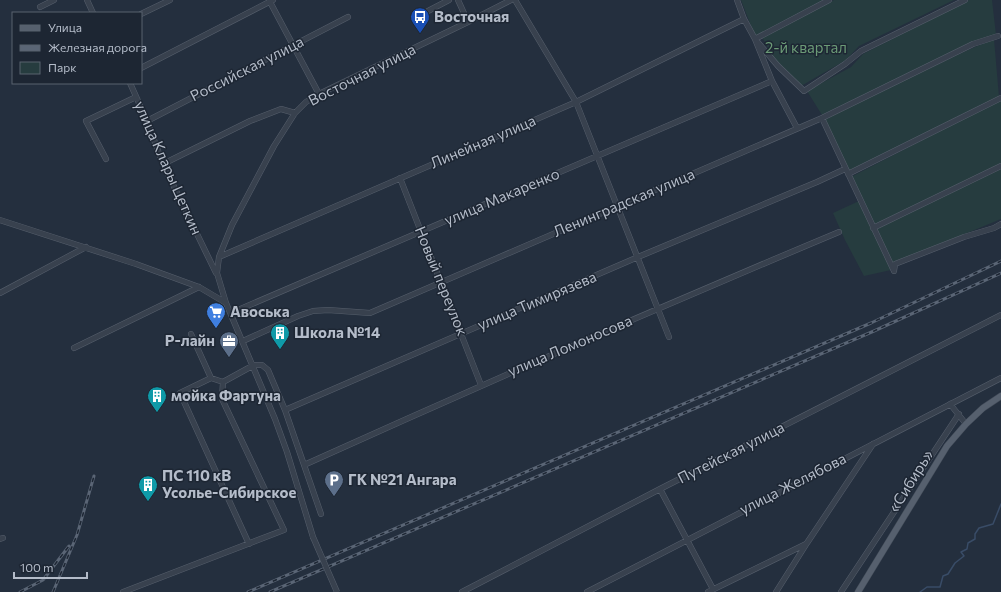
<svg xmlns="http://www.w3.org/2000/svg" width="1001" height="592" viewBox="0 0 1001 592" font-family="Commissioner,sans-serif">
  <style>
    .green { fill: #263c3f }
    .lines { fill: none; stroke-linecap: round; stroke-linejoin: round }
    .stream { stroke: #394c67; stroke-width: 1.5 }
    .minor-casing { stroke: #565f6c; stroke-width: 6 }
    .major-casing { stroke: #414a57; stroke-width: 7 }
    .minor { stroke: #38414e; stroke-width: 5 }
    .major { stroke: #56606e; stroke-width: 6 }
    .rail-casing { stroke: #5a6575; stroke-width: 3 }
    .rail { stroke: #1d2633; stroke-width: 1.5; stroke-dasharray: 4.5; stroke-linecap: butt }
    .minor-bridge-casing { stroke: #565f6c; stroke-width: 6; stroke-linecap: butt }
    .minor-bridge { stroke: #38414e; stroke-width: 5 }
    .labels { text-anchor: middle; stroke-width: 3; stroke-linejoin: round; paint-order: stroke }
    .poi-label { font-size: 15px; font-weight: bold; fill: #b4bcc9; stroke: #1d2633; text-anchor: start }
    .park-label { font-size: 15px; fill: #6b9a76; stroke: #1d2633 }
    .street-label { font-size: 15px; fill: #b4bcc9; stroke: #1d2633 }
  </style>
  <rect width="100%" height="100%" fill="#242f3e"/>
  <path class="green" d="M741,0H827L755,36Z
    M834,0H954L859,46L846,60L801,86L775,61L762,37Z
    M969,0H992L996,35L971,43L822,115L807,91L851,67L863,54Z
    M994,39L999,97L849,172L824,118L968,50Z
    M998,101H1001V165L875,226L851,177Z
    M1001,169V219L892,264L875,229Z
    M859,201L891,270L864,276L845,240L833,213Z"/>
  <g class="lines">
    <path class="stream" d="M920,592L927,587H940L943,576L948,574L955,563L964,556L961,552L967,549L968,543L975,539V534L979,528L993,524L1001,504"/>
    <g class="minor-casing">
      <path id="minor" d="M87,0L93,13
        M269,0L319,94
        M458,0L468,22
        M515,0L576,102L669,337
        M737,0L744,19L755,39L772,81L797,128
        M829,0L755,39L778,66L804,91L845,64L861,51L965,0
        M40,7L54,0
        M428,11L449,0
        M141,14L170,0
        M141,68L273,0
        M130,83L147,121L163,164L216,273
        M822,118L894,271
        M147,121L348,17
        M106,159L86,121L136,97
        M163,164L250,121L281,109L295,113
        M848,174L1001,98
        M400,178L481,385
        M0,220L136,264L199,287L226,303
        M873,228L1001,166
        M219,257L576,102L744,19
        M894,271L895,264L964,237L994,228L1001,224
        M0,293L86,247
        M231,313L772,81
        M243,341L298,316L313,311L328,310L370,313L822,118L973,44L998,36
        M74,348L199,287
        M211,378L180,393L249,544
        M223,382L254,365H262L268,370L285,410L638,257L817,182L845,169
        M950,404L966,424
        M285,410L321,514
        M304,465C481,385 660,307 839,232
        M660,489L713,589
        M313,537L287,452L275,419L226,303L217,273L219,257L232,225L274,146L295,113L306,102L319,94L468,22L511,0
        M0,539L3,538
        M123,592L284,530L222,399L223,382L211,378L191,334
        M462,592L660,489L1001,315
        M587,592L1001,378
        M708,592L806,544
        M776,592L807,543L873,444
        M841,592L959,414"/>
    </g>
    <g class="major-casing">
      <path id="major" d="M858,592L947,446L966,424L983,408L1001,396"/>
    </g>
    <use href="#minor" class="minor"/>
    <use href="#major" class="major"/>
    <g class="rail-casing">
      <path id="rail" d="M20,592L43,580L69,546
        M53,592L77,535L94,476
        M248,592L871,323L1001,261
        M270,592L874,331L1001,273"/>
    </g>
    <use href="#rail" class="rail"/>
    <g class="minor-bridge-casing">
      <path id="minor-bridge" d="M313,537L337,592"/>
    </g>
    <use href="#minor-bridge" class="minor-bridge"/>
  </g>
  <defs>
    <g id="bus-pin" transform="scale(1)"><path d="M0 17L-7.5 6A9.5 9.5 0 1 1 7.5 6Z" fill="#1a4fb4" stroke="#1d2633"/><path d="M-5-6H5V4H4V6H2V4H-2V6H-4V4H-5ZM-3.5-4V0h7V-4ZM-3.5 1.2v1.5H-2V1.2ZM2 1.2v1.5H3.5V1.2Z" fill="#fff"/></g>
    <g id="supermarket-pin" transform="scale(1)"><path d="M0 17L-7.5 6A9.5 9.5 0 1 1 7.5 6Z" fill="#3f7fe0" stroke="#1d2633"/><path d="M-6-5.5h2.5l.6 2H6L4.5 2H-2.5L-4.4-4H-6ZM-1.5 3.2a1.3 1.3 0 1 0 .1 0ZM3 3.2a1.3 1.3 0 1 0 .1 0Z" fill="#fff"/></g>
    <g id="building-pin" transform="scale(1)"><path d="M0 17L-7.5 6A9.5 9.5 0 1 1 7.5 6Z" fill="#0f9aa8" stroke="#1d2633"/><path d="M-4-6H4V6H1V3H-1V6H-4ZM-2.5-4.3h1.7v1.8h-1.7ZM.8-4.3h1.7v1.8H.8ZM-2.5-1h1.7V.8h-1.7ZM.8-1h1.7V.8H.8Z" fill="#fff"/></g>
    <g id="office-pin" transform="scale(1)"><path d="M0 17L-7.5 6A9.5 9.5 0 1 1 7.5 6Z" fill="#5c6f8a" stroke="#1d2633"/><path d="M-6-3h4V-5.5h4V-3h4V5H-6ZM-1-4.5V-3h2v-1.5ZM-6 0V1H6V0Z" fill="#fff"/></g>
    <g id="parking-pin" transform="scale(1)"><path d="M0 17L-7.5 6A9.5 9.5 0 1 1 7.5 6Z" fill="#5c6f8a" stroke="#1d2633"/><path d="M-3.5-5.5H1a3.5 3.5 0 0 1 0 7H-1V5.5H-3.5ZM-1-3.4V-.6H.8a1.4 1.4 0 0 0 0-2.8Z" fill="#fff"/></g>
  </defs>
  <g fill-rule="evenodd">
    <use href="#bus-pin" x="420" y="17"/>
    <use href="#supermarket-pin" x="216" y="312"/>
    <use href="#building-pin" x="280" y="333"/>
    <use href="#office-pin" x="229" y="341"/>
    <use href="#building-pin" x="157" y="396"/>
    <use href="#parking-pin" x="334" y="480"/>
    <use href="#building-pin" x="148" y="485"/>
  </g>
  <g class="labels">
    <g class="poi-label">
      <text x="434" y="22">Восточная</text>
      <text x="230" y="317">Авоська</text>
      <text x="294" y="338">Школа №14</text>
      <text x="215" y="346" text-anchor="end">Р-лайн</text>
      <text x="171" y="401">мойка Фартуна</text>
      <text x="162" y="481">ПС 110 кВ<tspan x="162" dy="17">Усолье-Сибирское</tspan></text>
      <text x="348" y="485">ГК №21 Ангара</text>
    </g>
    <g class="park-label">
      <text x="806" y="53">2-й квартал</text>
    </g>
    <g class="street-label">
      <text transform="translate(247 69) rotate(-27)" y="5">Российская улица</text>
      <text transform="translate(362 75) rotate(-27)" y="5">Восточная улица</text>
      <text transform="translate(483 142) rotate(-23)" y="5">Линейная улица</text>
      <text transform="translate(168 168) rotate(66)" y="5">улица Клары Цеткин</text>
      <text transform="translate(502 197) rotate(-23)" y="5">улица Макаренко</text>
      <text transform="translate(624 203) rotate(-23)" y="5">Ленинградская улица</text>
      <text transform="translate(441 281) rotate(68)" y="5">Новый переулок</text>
      <text transform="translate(537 301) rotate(-23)" y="5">улица Тимирязева</text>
      <text transform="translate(570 346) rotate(-23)" y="5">улица Ломоносова</text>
      <text transform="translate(731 453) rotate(-27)" y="5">Путейская улица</text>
      <text transform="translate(911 481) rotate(-58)" y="5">«Сибирь»</text>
      <text transform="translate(793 484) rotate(-27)" y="5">улица Желябова</text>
    </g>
  </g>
  <rect x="12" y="12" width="130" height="72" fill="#1d2633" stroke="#59626f"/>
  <rect x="20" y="25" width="20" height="6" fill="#56606e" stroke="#59626f"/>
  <text x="48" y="32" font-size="12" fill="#b4bcc9">Улица</text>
  <rect x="20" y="45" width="20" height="6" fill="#5a6575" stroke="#59626f"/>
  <text x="48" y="52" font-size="12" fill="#b4bcc9">Железная дорога</text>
  <rect x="20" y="62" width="20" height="12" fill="#263c3f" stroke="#59626f"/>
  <text x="48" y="72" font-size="12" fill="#b4bcc9">Парк</text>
  <path d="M14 572v6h73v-6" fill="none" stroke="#b4bcc9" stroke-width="2"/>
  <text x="20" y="572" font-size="12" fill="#b4bcc9" stroke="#1d2633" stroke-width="3" paint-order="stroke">100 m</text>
</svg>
